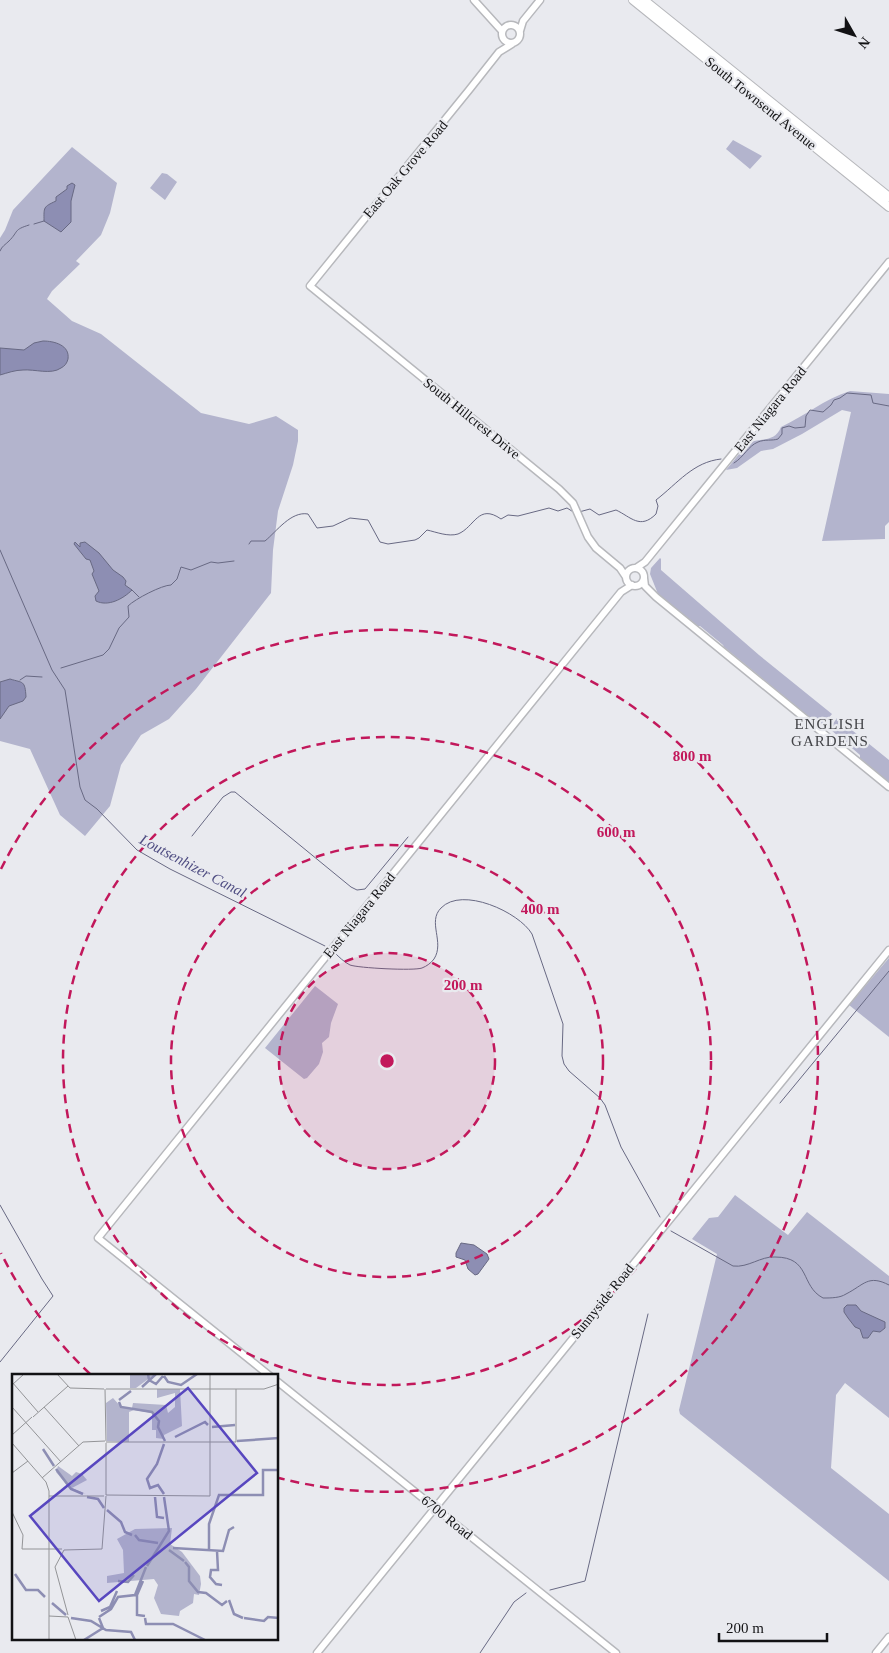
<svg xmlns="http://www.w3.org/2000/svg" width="889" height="1653" viewBox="0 0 889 1653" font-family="'Times New Roman',serif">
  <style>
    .green { fill: #b3b4cd }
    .water { fill: #8d8eb3; stroke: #686983 }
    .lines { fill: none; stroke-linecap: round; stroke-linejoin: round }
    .stream { stroke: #686983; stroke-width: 1 }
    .secondary-casing { stroke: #b7b8bc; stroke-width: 9 }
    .highway-casing { stroke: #b7b8bc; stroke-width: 10 }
    .secondary { stroke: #fff; stroke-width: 6 }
    .highway { stroke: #fff; stroke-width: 8 }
    .ring { fill: none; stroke: #c2185b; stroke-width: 2.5; stroke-dasharray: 9 6 }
    .labels { text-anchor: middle; stroke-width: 4.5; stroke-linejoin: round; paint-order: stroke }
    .street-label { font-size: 14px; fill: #121214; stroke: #e9eaef }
    .neighbourhood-label { font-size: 15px; letter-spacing: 1px; fill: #424347; stroke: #e9eaef }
    .water-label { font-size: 15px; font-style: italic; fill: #4f4d82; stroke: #e9eaef }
    .inset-river { fill: none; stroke: #8d8eb3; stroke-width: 2.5 }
    .inset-road { fill: none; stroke: #939497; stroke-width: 1 }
    .view { fill: #5847bf; fill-opacity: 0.15; stroke: #5847bf; stroke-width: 2.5 }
    .inset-edge { fill: none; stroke: #121214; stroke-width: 2.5 }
    .centre { fill: #c2185b; stroke: #e9eaef; stroke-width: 2.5 }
    .ring-label { font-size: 15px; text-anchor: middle; font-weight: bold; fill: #c2185b; stroke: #e9eaef; stroke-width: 4.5; stroke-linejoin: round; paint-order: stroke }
  </style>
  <rect width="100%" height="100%" fill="#e9eaef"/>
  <path class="green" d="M733,140L762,156L750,169L726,149Z
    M72,147L117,183L110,213L101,235L76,261L80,264L52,291L47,299L72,321L101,334L201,413L249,424L276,416L298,430V441L293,465L278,511L273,550L271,593L196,689L169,719L141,735L121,765L110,806L85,836L60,815L30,749L0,741V238L5,230L13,210Z
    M162,173L167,174L177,182L165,200L150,188Z
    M850,391L889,394V522L885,526V539L822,541L851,412L842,410L802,434L773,449L761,451L737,468L726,470L749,442C763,438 775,442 781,427C805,416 824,399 850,391Z
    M660,558L661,559V570L759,655L832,714L823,725H819L724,647L723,645L700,626H698L658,594L650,574L651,568Z
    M837,718L889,760V783L860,758V755L831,730L830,728Z
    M889,958V1037L849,1005Z
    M315,986L338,1004L331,1023L329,1037L322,1043L323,1052L319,1064L307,1078L304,1079L265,1048Z
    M735,1195L788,1235L807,1212L889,1276V1418L845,1383L836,1395L831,1468L889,1514V1581L680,1414L679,1410L717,1254L692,1239L709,1218L718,1217Z"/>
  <path class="water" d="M72,183L75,185L71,201V222L61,232L44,221C44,207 43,207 56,201V197L67,189V186Z
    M43,341C54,341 70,345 68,359C67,363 65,366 61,368C51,375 35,369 23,370C15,370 7,373 0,375V348L24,350L34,343Z
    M75,542L80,547V543L85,542L99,553L113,570L123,577L126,581L125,585L132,590C123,599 108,607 96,601L95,596L99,591L92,574L94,571L90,560L86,559L74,544Z
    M10,679C23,683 25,680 26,697L23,701L9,706L0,719V682Z
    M461,1243L474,1245L487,1254L489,1259L478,1274L475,1275L468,1269L465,1260L456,1257V1253Z
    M847,1305H856L861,1311L885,1322V1328L880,1332L873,1331L868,1338H863L860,1329L855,1327L848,1318L844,1312V1308Z"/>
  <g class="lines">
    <path class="stream" d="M34,224L44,221
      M0,251C2,246 5,245 9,241C19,231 13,230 29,225
      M734,463C744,457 748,446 758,442C765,439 772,441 778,439L782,434V428L789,426L795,428L805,427L806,416L810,410L823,412L831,405L834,400L840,398L847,393L871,395L873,403L889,406
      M579,512L590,509L599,515L616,510C631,517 640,530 656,514L658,506L656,500C678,483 693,462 721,459
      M249,544L251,541H265C277,531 291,511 308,514L317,528L333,526L350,518L368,520L380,542L388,544L415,540L419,538L427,530C436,532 448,537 458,534C475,527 478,503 501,519L508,515L518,516L549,508L558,511L567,508L575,513
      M0,550L52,670L65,690L80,787L85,800L97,809L137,850L170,869L325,946
      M132,590L139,597
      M61,668L103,655L109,649L119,628L129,617L128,606C135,599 162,585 171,585L177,579L181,567L191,570L211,562L218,563L234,561
      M20,680L26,676L42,677
      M192,836L223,797L231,792H235L351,887L357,890L365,889L408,837
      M335,953C339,957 344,962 350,965C358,968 414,971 422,968C427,966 431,963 434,959C445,942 427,922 441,908C462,886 519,912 532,934L563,1024L562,1056L564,1064L569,1071L600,1098L605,1105L621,1147L660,1217
      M780,1103L889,971
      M0,1205L42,1279L53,1296L0,1362
      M671,1231L733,1266C748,1268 761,1256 775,1257C811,1257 800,1286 823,1298C831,1298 840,1298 846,1294C864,1285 868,1274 889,1285
      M550,1590L585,1581L648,1314
      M480,1653L514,1602L526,1593"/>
    <g class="secondary-casing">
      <path id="secondary" d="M474,0L502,31
        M502 34a9 9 0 1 1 18 0a9 9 0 1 1-18 0Z
        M520,31L523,21L540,0
        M512,44L499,52L469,90L310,286L559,489L573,503L588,537L596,548L620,568L626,577
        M636,568L645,562L889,262
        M626 577a9 9 0 1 1 18 0a9 9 0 1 1-18 0Z
        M644,578L645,586L656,597L889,787
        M270,1376L98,1238L621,592L632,585
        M278,1382L616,1653
        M317,1653L889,950
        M876,1653L889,1637"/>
    </g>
    <g class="highway-casing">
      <path id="highway" d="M633,0L889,207
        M644,0L889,197"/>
    </g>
    <use href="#secondary" class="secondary"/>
    <use href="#highway" class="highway"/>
  </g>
  <circle cx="387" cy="1061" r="108" fill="#c2185b" fill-opacity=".12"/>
  <g class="ring">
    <circle cx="387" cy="1061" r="108"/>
    <circle cx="387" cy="1061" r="216"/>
    <circle cx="387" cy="1061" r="324"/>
    <path d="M90 1374A431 431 0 0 1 1 1253M1 869A431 431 0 1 1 279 1478"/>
  </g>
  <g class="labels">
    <g class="street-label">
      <text transform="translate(761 103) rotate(39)" y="5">South Townsend Avenue</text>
      <text transform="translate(405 169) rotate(-50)" y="5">East Oak Grove Road</text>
      <text transform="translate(770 409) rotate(-51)" y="5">East Niagara Road</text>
      <text transform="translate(472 418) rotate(39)" y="5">South Hillcrest Drive</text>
      <text transform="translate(359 915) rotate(-51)" y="5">East Niagara Road</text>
      <text transform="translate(602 1301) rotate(-51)" y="5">Sunnyside Road</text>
      <text transform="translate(447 1517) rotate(39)" y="5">6700 Road</text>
    </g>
    <g class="neighbourhood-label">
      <text x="830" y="729">ENGLISH<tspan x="830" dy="17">GARDENS</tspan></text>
    </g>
    <g class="water-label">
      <text transform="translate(193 866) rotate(28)" y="5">Loutsenhizer Canal</text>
    </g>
  </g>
  <g transform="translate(12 1374)">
    <rect width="266" height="266" fill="#e9eaef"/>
    <path d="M118,0H143L124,14H118ZM145,15H168L170,52L152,61V65L144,64V56H140V39L122,36L117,38V68L95,67L94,29L101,24L110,34H120L121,29L154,31L156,39L163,33V19L145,24ZM46,92L60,102L64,98L70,100L75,106L60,114L74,120L58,115L44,98ZM160,154L158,170L170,178L188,202L189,210L187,221L182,220L181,229L168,237L167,242L149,240L142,224L146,211L142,205L95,209V202L112,199L111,176L105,165L123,155Z" fill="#b3b4cd"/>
    <path class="inset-river" d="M136,0L137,6L144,10L151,2M152,2L156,8L169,11L185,0M130,13L144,0M107,26L119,17M107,28L109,33L140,38L147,47L146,53L153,67M200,53L223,51M163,63L193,48L196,51M225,67L267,64M152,70L145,90L135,105L138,114L146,111L152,120M31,75L42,92M44,95L59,115L71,120M75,123L86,125L92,134M143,123L145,143L152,144M95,136L109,148L113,158L120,161M123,161L127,166L146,169M161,174L211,177L217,156L222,153M157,176L172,187M197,177V150L207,121H251V96H267M205,177L206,196H199L198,203L204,210L210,211M173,188L177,193V207L186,218L194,219L210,231L215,227M135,192L157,157L152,123M3,200L14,216H26L33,223M106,207L116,208L122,201M131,207L125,221V241L133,242M217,226L222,240L231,244M40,229L54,241M89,237L98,233L105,217M87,243L99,235L106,223L123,221L134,193M59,244L79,247L94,256L119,258L123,266M133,244L134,250H161L193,266M232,244L252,247L256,243L267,244M72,266L91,254L87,244"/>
    <path class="inset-road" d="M45,0L58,14L92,15M0,8L26,38M0,11L12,0M93,15L94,67M94,15H252L267,10M0,33L49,88M32,33L67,72M21,43L56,12M0,61L20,43M94,68H224V15M0,69L34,108L37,117V266M0,99L16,87M30,104L71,68L93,67M94,121L198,122V0M94,121V69M37,122H92M0,138L11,161L10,175H50M52,176L90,175L94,122M52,176L43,193L56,241M37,242L56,243M56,243L64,266"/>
    <path class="view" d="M176,14L245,99L87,227L18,142Z"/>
    <rect width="266" height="266" class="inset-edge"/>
  </g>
  <circle cx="387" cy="1061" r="8" class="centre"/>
  <g class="ring-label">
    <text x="692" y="761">800 m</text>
    <text x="616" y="837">600 m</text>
    <text x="540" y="914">400 m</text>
    <text x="463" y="990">200 m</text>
  </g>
  <g transform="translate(854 35) rotate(129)" stroke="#e9eaef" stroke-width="4" paint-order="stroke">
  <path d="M0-4L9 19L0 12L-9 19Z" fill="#121214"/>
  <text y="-8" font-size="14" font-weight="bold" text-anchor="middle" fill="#121214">N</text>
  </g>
  <path d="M719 1633v8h108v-8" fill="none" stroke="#121214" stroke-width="2.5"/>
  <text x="726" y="1633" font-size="15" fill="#121214" stroke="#e9eaef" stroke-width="4" paint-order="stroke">200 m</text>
</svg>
